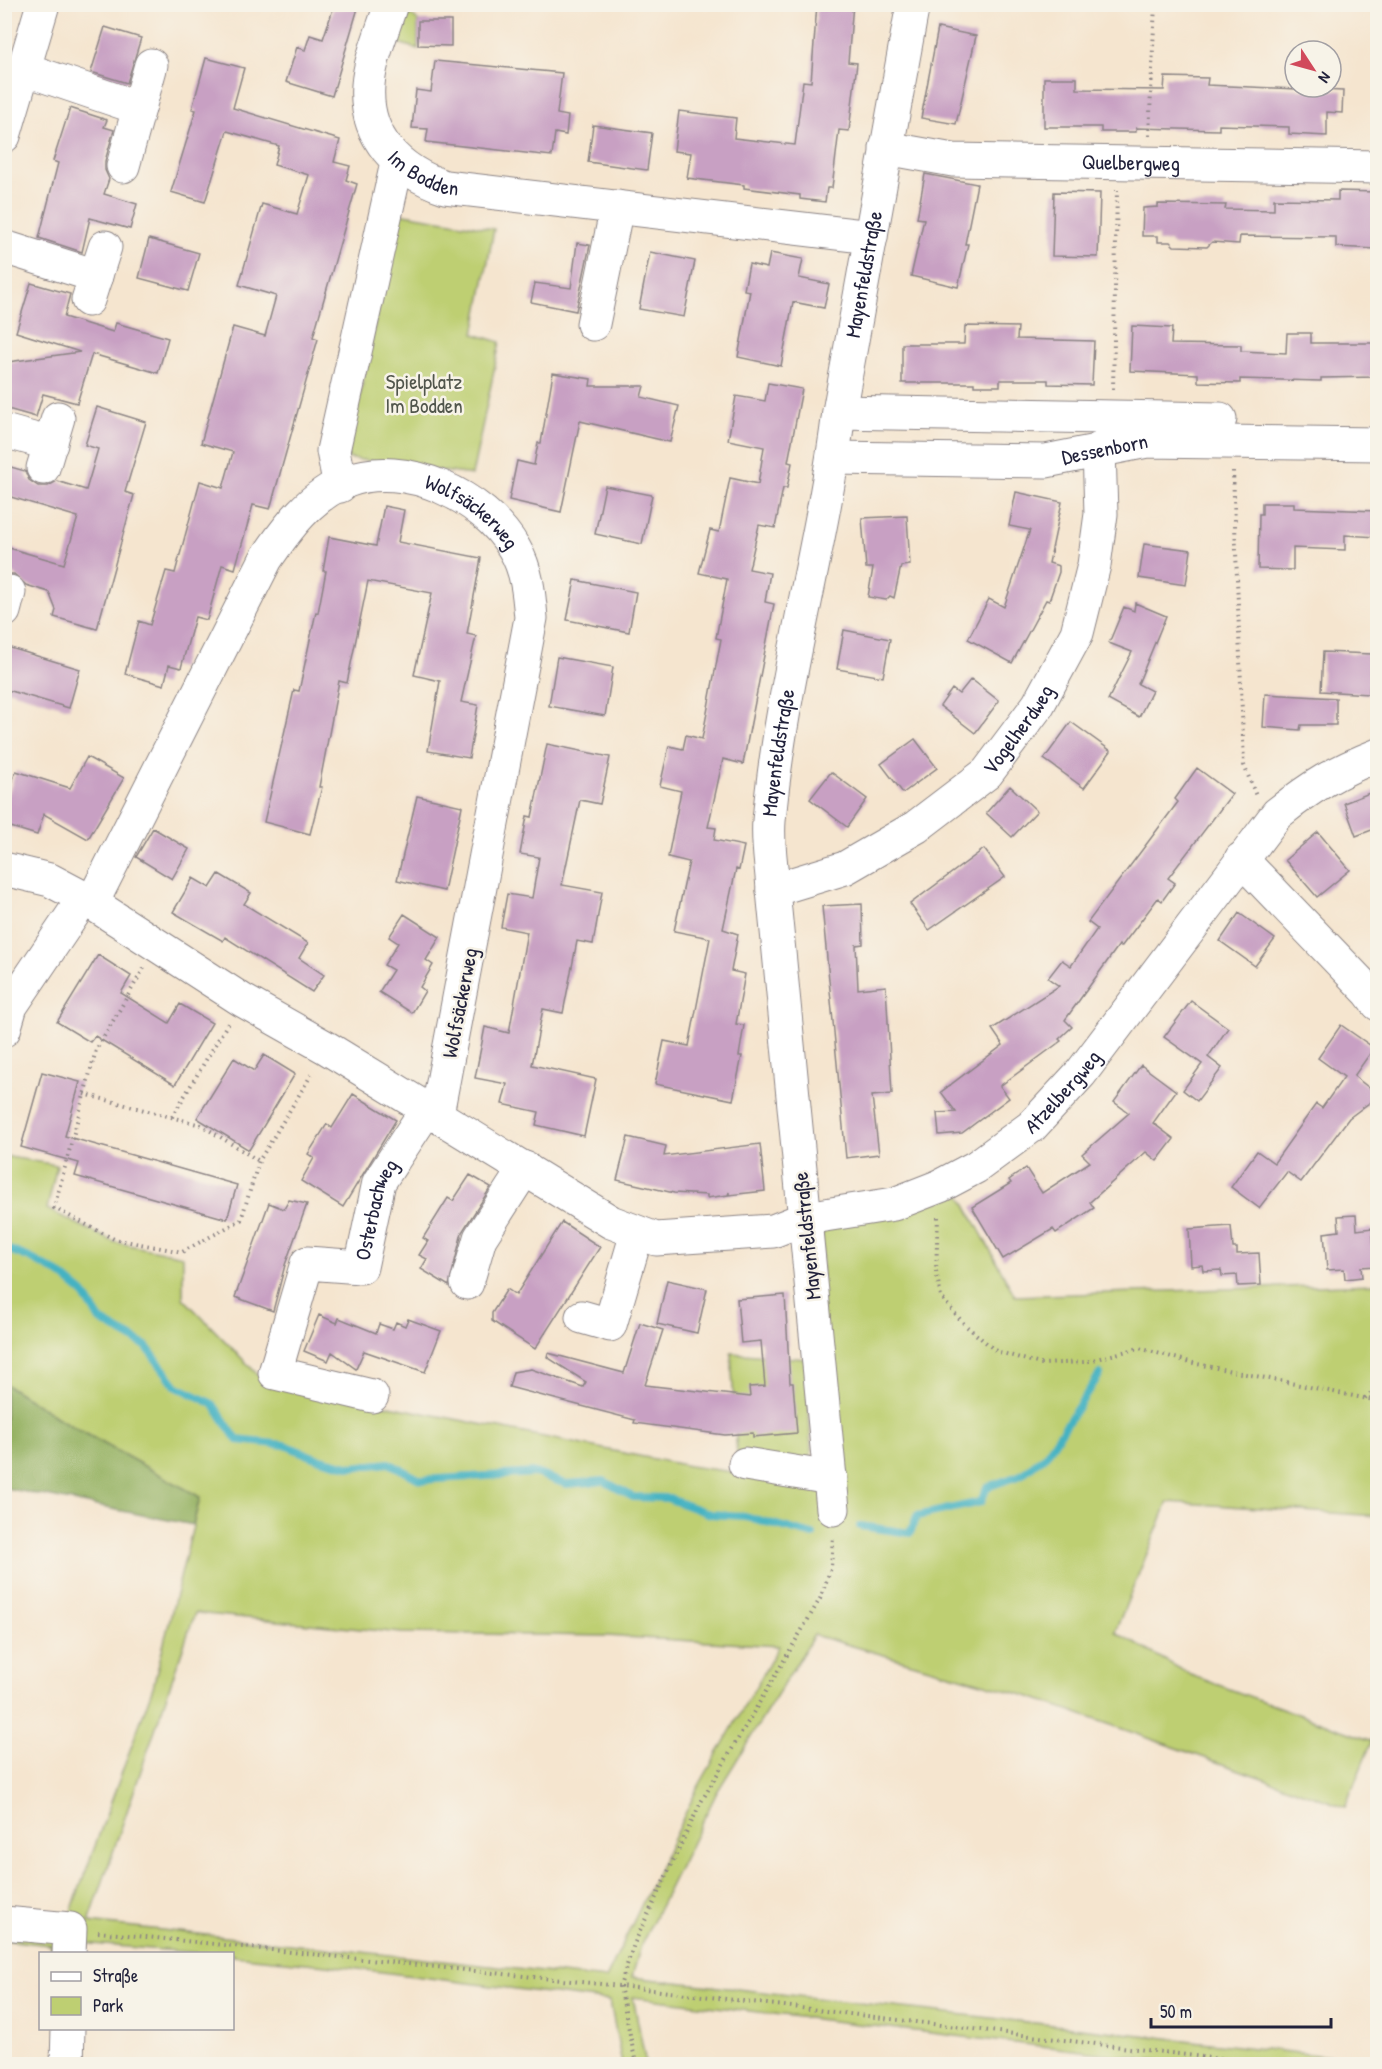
<svg xmlns="http://www.w3.org/2000/svg" width="1382" height="2069" viewBox="0 0 1382 2069" font-family="'Patrick Hand',sans-serif">
  <style>
    .green { fill: #becf72; stroke: #707856; stroke-width: 1.5; fill-rule: evenodd }
    .forest { fill: #96b264; stroke: #5c6a50; stroke-width: 1.5 }
    .lines { fill: none; stroke-linecap: round; stroke-linejoin: round }
    .stream { stroke: #45b2c2; stroke-width: 8 }
    .building { fill: #c8a0c3 }
    .minor-casing { stroke: #8c8485; stroke-width: 35 }
    .path { stroke: #8c8485; stroke-width: 4; stroke-dasharray: 1.5 4.5; stroke-linecap: butt }
    .minor { stroke: #fff; stroke-width: 33 }
    .labels { text-anchor: middle; stroke-width: 5; stroke-linejoin: round; paint-order: stroke }
    .street-label { font-size: 21px; fill: #22223b; stroke: #f7f3e8 }
    .park-label { font-size: 21px; fill: #51564c; stroke: #f7f3e8 }
  </style>
  <rect width="100%" height="100%" fill="#f7f3e8"/>
  <filter id="ink" filterUnits="userSpaceOnUse"><feTurbulence type="fractalNoise" baseFrequency=".0167" numOctaves="2"/><feDisplacementMap in="SourceGraphic" scale="12" xChannelSelector="R" yChannelSelector="G"/><feConvolveMatrix kernelMatrix="1 2 1 2 8 2 1 2 1" color-interpolation-filters="sRGB"/></filter>
  <filter id="wash" filterUnits="userSpaceOnUse"><feTurbulence type="fractalNoise" baseFrequency=".008" numOctaves="4" result="noise"/><feDisplacementMap in="SourceGraphic" scale="24" xChannelSelector="R" yChannelSelector="G"/><feGaussianBlur stdDeviation="1.35" result="paint"/><feColorMatrix in="noise" values="0 0 0 0 0 0 0 0 0 0 0 0 0 0 0 0 0 1.4 0 .05"/><feComposite in="paint" operator="in"/></filter>
  <g filter="url(#wash)">
    <rect width="100%" height="100%" fill="#f5e5cf"/>
    <path class="green" d="M411,15L418,21V49L395,42L401,18Z
      M398,213L494,229L474,334L500,342L472,475L347,458Z
      M4,1156L57,1165L47,1209L114,1242L183,1256V1298L264,1381L689,1466L820,1484L822,1226L959,1192L1015,1296L1377,1284V1516L1168,1502L1115,1632L1191,1675L1372,1741L1345,1807L1034,1698L814,1635L717,1792L641,1945L632,1977L1377,2062V2064H1189L633,1997L646,2064H622L610,2001L327,1965L233,1956L232,1954L199,1953L81,1943L80,1953H51V1945L5,1940V1913L68,1920L153,1687L200,1498L63,1421L5,1384ZM195,1613L402,1633L607,1636L779,1646L697,1789L606,1979L89,1922Z
      M731,1353L806,1359L812,1467L737,1456Z"/>
    <path class="forest" d="M5,1384L63,1421L200,1497L193,1525L5,1488Z"/>
    <g class="lines">
      <path class="stream" d="M4,1248L30,1258L60,1274L83,1293L100,1320L146,1346L176,1386L213,1404L237,1440L285,1445L316,1458L352,1467L389,1463L421,1480L535,1473L566,1484L604,1481L633,1497L667,1498L710,1514L744,1516L813,1535
        M860,1526L910,1533L917,1516L981,1502L987,1487L1021,1475L1046,1455L1100,1374"/>
    </g>
    <g id="blocks">
      <path class="building" d="M817,4H853L848,62L857,63L849,131L839,130L832,188H827L825,202L800,199V195L744,188V185L687,178L691,153L674,151L679,111L736,118L734,138L795,145L803,81L811,82Z
        M358,8L332,96L286,82L297,47L305,50L310,35L323,39L333,9Z
        M418,21H451V46L418,45Z
        M105,27L141,38L127,83L91,72Z
        M938,28L976,36L956,124L921,118Z
        M206,58L244,68L233,108L340,140L334,162L350,166L346,180L357,184L313,337L318,339L270,509L253,505L235,569L222,565L207,620L195,617L181,668L169,665L164,685L125,674L139,621L150,625L166,571L175,573L200,481L223,488L233,452L201,443L233,327L265,336L276,296L239,285L262,204L297,214L309,175L274,165L279,146L227,131L205,202L171,192L196,110L192,109Z
        M435,61L562,73L557,114L568,116L566,135L555,133L552,156L426,142L428,129L412,128L416,90L431,92Z
        M1165,77L1208,78L1207,85L1343,91L1342,113L1327,112V136L1289,134V127L1219,125V130L1136,128V132H1101V127H1044V78H1077V89L1164,90Z
        M70,108L107,120L104,127L114,130L105,161V170L109,179L104,194L137,204L130,229L90,218L82,252L39,238L58,163L53,161Z
        M593,125L652,133L647,170L588,162Z
        M925,174L977,184L965,244H968L958,287L911,276L924,219L917,218Z
        M1338,191L1377,192V249L1336,247V237L1240,236L1239,244L1212,242L1207,247L1174,246L1170,242H1158V236H1142L1143,208L1158,207V204L1226,205L1225,209L1274,210V199L1338,200Z
        M1054,192L1100,193L1098,257L1052,256Z
        M149,239L199,253L188,291L139,278Z
        M577,243L590,245L576,311L531,302L535,283L571,288Z
        M650,252L695,261L684,317L639,309Z
        M770,253L803,259L799,278L829,284L824,308L793,302L781,366L738,357L750,291L744,290L749,264L767,268Z
        M31,283L70,294L64,317L113,332L116,323L168,338L158,373L92,354L77,403L43,394L36,417L4,408V375L8,362L80,352L16,332Z
        M965,326L1018,327L1017,339L1094,341L1092,385L1048,384V380H1000V386H974V383H902V344H964Z
        M1132,326L1172,328L1171,344L1241,345V351L1286,353L1287,333H1311V343H1377V377L1321,378V381L1240,379V383L1198,382V374L1130,371Z
        M553,373L591,379L590,386H644L641,397L679,406L670,442L580,421L561,512L509,500L517,461L534,465L538,443H541Z
        M768,383L802,389L788,462L792,463L787,488H783L775,528L759,525L749,569L770,573L765,602L774,604L743,764L723,759L708,827L716,828L714,840L744,846L739,870L736,869L723,929L738,934L731,971L745,974L736,1024L744,1025L739,1056H742L733,1100L655,1084L664,1041L689,1046L710,938L674,931L689,862L668,857L681,791L660,786L669,746L683,749L686,735L702,739L721,639L716,638L727,579L699,573L710,530L719,532L730,478L758,484L764,447L728,440L736,396L765,401Z
        M97,407L146,422L125,492L134,495L97,629L54,617L56,610L49,592L26,585L14,574H4L9,548L64,564L78,517L4,495V465L25,471L29,480L38,486H48L57,481L86,490L98,449L85,445Z
        M605,486L652,495L642,544L595,534Z
        M1016,492L1062,502L1049,563L1059,566V572L1049,601L1046,600L1012,663L968,639L989,599L1004,607L1030,530L1009,526Z
        M1262,503H1294V508L1377,511V537L1345,535V550L1293,548V570L1258,569L1259,514H1262Z
        M384,506L404,510L398,542L481,558L467,634L476,636L461,702L478,705L469,758L428,751L440,681L414,675L432,593L368,581L347,683L339,681L319,787H322L310,834L264,822L294,690L299,691L316,612L318,613L326,571H323L329,537L376,546Z
        M907,516L910,565L901,566L894,598L890,596L886,600L868,597L873,568H866L862,518Z
        M1144,544L1191,550L1186,585L1139,578Z
        M575,580L636,592L629,632L567,620Z
        M1135,603L1166,616L1138,684L1152,691L1139,717L1108,700L1132,652L1109,643L1124,607L1134,611Z
        M844,630L890,639L883,677L837,669Z
        M4,646L80,669L69,708L4,689Z
        M1323,652L1372,654L1369,694L1321,691Z
        M557,657L613,667L605,716L549,706Z
        M971,679L999,701L975,733L940,706L952,689L959,694Z
        M1265,694L1336,698V725H1301L1300,730L1263,727Z
        M1071,722L1111,751L1084,788L1044,759Z
        M915,739L937,768L903,793L881,764Z
        M547,744L610,757L600,804L580,800L562,885L602,892L593,944L577,941L563,1013L543,1009L532,1065L596,1079L584,1136L536,1125L539,1112L502,1104L507,1084L475,1078L485,1027L509,1033L527,932L501,927L507,894L532,898L539,857L520,854L527,816L532,817Z
        M87,757L124,778L88,839L44,814L37,835L4,825V807L16,771L70,788Z
        M1197,768L1232,794L1168,878L1175,883L1162,901L1158,898L1121,947L1119,945L1065,1020L1072,1027L1059,1039L1061,1041L1000,1086L1009,1098L962,1133L939,1135L937,1113L956,1112L941,1092L1003,1045L992,1029L1059,986L1048,978L1062,960L1071,966L1097,929L1088,922L1178,802L1175,799Z
        M831,772L867,799L847,827L810,799Z
        M1010,786L1037,811L1012,837L986,813Z
        M1377,790V828L1356,836L1344,803Z
        M417,796L462,806L444,891L397,880Z
        M153,828L189,849L172,879L136,857Z
        M1318,832L1350,870L1317,897L1285,860Z
        M984,849L1005,877L929,930L910,904Z
        M219,874L251,893L244,904L308,943L299,958L324,975L312,992L225,937L223,941L173,912L193,878L210,888Z
        M862,904L863,944L856,945L858,989L886,986L892,1094L872,1096L879,1154L846,1158L822,906Z
        M1239,913L1275,939L1255,966L1220,941Z
        M404,914L440,937L426,960L433,965L420,987L425,991L412,1013L379,992L393,970L384,965L398,943L389,937Z
        M98,955L131,976L121,993L169,1023L180,1004L212,1023L175,1085L95,1036L90,1042L57,1022Z
        M1191,1001L1228,1028L1208,1057L1222,1068L1197,1101L1183,1090L1202,1064L1164,1037Z
        M1341,1025L1374,1048L1354,1076L1377,1094V1097L1349,1118L1301,1182L1287,1172L1259,1208L1231,1187L1257,1151L1274,1163L1316,1104L1322,1108L1344,1077L1318,1058Z
        M264,1055L295,1074L249,1150L197,1118L234,1058L254,1071Z
        M1141,1065L1176,1091L1153,1123L1174,1139L1157,1161L1146,1152L1090,1202L1094,1208L1056,1233L1053,1229L1003,1259L972,1207L1011,1183L1009,1180L1026,1168L1042,1193L1090,1162L1082,1154L1129,1113L1114,1102Z
        M42,1072L80,1082L65,1136L237,1185L227,1219L75,1176L79,1163L21,1147Z
        M353,1094L396,1120L343,1207L301,1181L314,1158L308,1154L327,1124L332,1128Z
        M628,1137L666,1146L664,1156L760,1144L765,1191L729,1195V1192L728,1195L707,1198V1195L674,1193L617,1180Z
        M470,1175L491,1187L462,1232L449,1286L421,1269L427,1259L419,1255L428,1241L423,1238L448,1198L453,1201Z
        M289,1200L307,1204L285,1265L273,1311L235,1297L269,1203L284,1209Z
        M1356,1215L1357,1230L1372,1228L1376,1266L1361,1267L1362,1277L1345,1279L1344,1269L1327,1270L1324,1233L1339,1231L1338,1216Z
        M562,1222L600,1247L535,1349L492,1321V1313L507,1289L516,1295Z
        M1231,1226L1233,1248H1237V1254L1259,1253L1261,1285L1238,1286L1237,1275L1222,1276L1221,1270L1203,1271L1202,1265L1191,1266L1189,1229Z
        M667,1280L707,1289L697,1333L657,1324Z
        M785,1295L790,1383H793L797,1433L753,1437V1433L725,1435L634,1423L635,1420L509,1387L513,1372L531,1369L583,1387L586,1382L547,1357L548,1353L624,1373L640,1323L663,1330L645,1385L750,1397L749,1387L765,1386L761,1341L741,1343L737,1299Z
        M319,1315L337,1323L339,1318L376,1333L379,1324L393,1329L396,1322L405,1326L408,1319L441,1331L425,1372L364,1351L356,1369L332,1352L328,1361L304,1351Z"/>
    </g>
  </g>
  <g filter="url(#ink)">
    <use href="#blocks" fill-opacity="0" stroke="#8c8485" stroke-width="1.5"/>
    <g class="lines">
      <g class="minor-casing">
        <g id="minor">
          <path id="s1" d="M391,4C383,30 370,59 368,85C364,137 398,171 445,187L871,237"/>
          <path d="M24,69L139,108"/>
          <path d="M4,136L43,4"/>
          <path id="s2" d="M886,148L953,160L1378,167"/>
          <path d="M123,166L151,65"/>
          <path d="M4,247L96,276"/>
          <path d="M88,300L105,247"/>
          <path d="M593,324L617,207"/>
          <path d="M839,412L1220,419"/>
          <path d="M4,431L51,444"/>
          <path id="s3" d="M833,458L1046,461L1147,441L1378,444"/>
          <path d="M43,468L58,418"/>
          <path d="M340,486L333,451L397,163"/>
          <path d="M4,611L9,592"/>
          <path d="M1241,859L1369,992L1378,1004"/>
          <path id="s4" d="M4,869L50,880L84,898L242,1000L327,1048L611,1222L656,1239L773,1231L806,1218L894,1204L940,1186L976,1167L1032,1126L1081,1073L1277,814C1312,786 1335,772 1378,755"/>
          <path id="s5" d="M773,890L845,868L916,827L987,773L1038,705L1077,633L1094,565L1101,514L1099,449"/>
          <path id="s6" d="M92,903L266,559C287,528 311,495 347,481C405,459 484,496 514,548C527,570 529,593 531,618L437,1114"/>
          <path d="M4,1030L11,1006L84,898"/>
          <path d="M467,1283L480,1238L525,1168"/>
          <path d="M582,1317L610,1325L637,1233"/>
          <path id="s7" d="M372,1396L275,1373L307,1263L361,1267L379,1182L427,1109"/>
          <path d="M745,1464L831,1478"/>
          <path id="s8" d="M833,1509L773,890C772,868 767,844 769,821C781,683 822,549 839,412L913,4"/>
          <path d="M4,1923L70,1929L69,1954"/>
          <path d="M67,2064L68,2028"/>
        </g>
      </g>
      <path class="path" d="M1149,136L1155,4
        M1113,389L1117,190
        M1233,471L1244,765L1256,796
        M144,968L96,1050L54,1208L114,1239L182,1252L241,1220L259,1161L313,1072
        M84,1094L201,1125L259,1161
        M172,1117L228,1023
        M938,1217L936,1271L941,1297L965,1325L996,1351L1040,1364L1085,1362L1139,1348L1197,1364L1378,1401
        M1365,1398L1378,1387
        M98,1932L620,1986L1261,2064
        M636,2064L620,1986L634,1944L701,1802L820,1599L831,1568L833,1536"/>
      <use href="#minor" class="minor"/>
    </g>
  </g>
  <g class="labels">
    <g class="street-label">
      <text dy="7" stroke="none"><textPath href="#s2" startOffset="246">Quelbergweg</textPath></text>
      <text dy="7" stroke="none"><textPath href="#s1" startOffset="198">Im Bodden</textPath></text>
      <text dy="7" stroke="none"><textPath href="#s8" startOffset="1246">Mayenfeldstraße</textPath></text>
      <text dy="7" stroke="none"><textPath href="#s3" startOffset="273">Dessenborn</textPath></text>
      <text dy="7" stroke="none"><textPath href="#s6" startOffset="636">Wolfsäckerweg</textPath></text>
      <text dy="7" stroke="none"><textPath href="#s5" startOffset="300">Vogelherdweg</textPath></text>
      <text dy="7" stroke="none"><textPath href="#s8" startOffset="760">Mayenfeldstraße</textPath></text>
      <text transform="translate(460 1003) rotate(-79)" y="7">Wolfsäckerweg</text>
      <text dy="7" stroke="none"><textPath href="#s4" startOffset="1200">Atzelbergweg</textPath></text>
      <text dy="7" stroke="none"><textPath href="#s7" startOffset="328">Osterbachweg</textPath></text>
      <text transform="translate(807 1236) rotate(-96)" y="7">Mayenfeldstraße</text>
    </g>
    <g class="park-label">
      <text x="424" y="389">Spielplatz<tspan x="424" dy="24">Im Bodden</tspan></text>
    </g>
  </g>
  <rect width="1382" height="2069" fill="none" stroke="#f7f3e8" stroke-width="24"/>
  <rect x="39" y="1952" width="195" height="78" fill="#f7f3e8" stroke="#a29fa3" stroke-width="1.5"/>
  <rect x="51" y="1972" width="30" height="9" fill="#ffffff" stroke="#a29fa3" stroke-width="1.5"/>
  <text x="93" y="1982" font-size="18" fill="#22223b">Straße</text>
  <rect x="51" y="1997" width="30" height="18" fill="#becf72" stroke="#a29fa3" stroke-width="1.5"/>
  <text x="93" y="2012" font-size="18" fill="#22223b">Park</text>
  <g transform="translate(1313 69) rotate(126)"><circle r="28" fill="#f7f3e8" stroke="#a29fa3" stroke-width="1.5"/>
  <path d="M0-4.5L10 22L0 15L-10 22Z" fill="#d1495b"/>
  <text y="-9" font-size="16" font-weight="bold" text-anchor="middle" fill="#22223b">N</text>
  </g>
  <path d="M1151 2018v9h180v-9" fill="none" stroke="#22223b" stroke-width="3"/>
  <text x="1160" y="2018" font-size="18" fill="#22223b" stroke="#f7f3e8" stroke-width="4.5" paint-order="stroke">50 m</text>
</svg>
